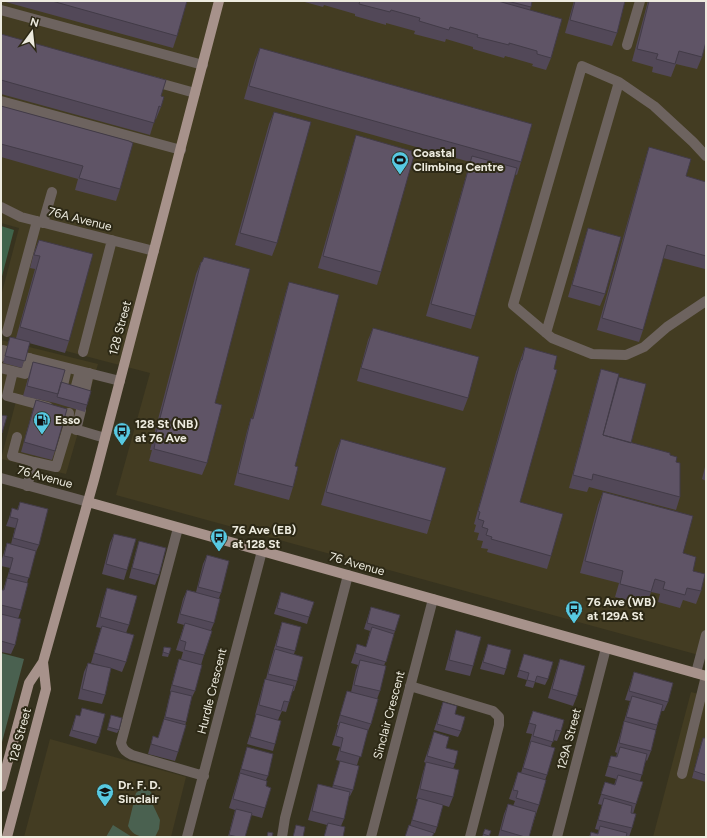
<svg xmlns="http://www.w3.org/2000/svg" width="707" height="838" viewBox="0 0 707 838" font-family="Figtree,sans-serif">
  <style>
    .built { fill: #433c22 }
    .green { fill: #4a6150 }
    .forest { fill: #40644b }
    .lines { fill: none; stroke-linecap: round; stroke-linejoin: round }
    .minor { stroke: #6d635f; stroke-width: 10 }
    .major { stroke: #a7928b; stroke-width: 10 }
    .wall { fill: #524858 }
    .building { fill: #5f5466; stroke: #423b47 }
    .labels { text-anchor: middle; stroke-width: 4; stroke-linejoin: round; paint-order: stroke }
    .poi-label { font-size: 12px; font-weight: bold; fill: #edebdf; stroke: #2d2916; text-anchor: start }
    .street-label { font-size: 12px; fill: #edebdf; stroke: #2d2916 }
  </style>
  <rect width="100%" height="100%" fill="#37331f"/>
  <path class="built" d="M1,1H706V657L116,495L150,373L1,334V296L19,228L1,223Z
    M1,340L98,364L66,474L1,459L16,401L1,397Z
    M691,692L706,696V837H653Z
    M50,739L186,777L171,837H24Z"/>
  <path class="green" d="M1,653L24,659L1,746Z
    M141,789L150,791L154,796L153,805L160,820L159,829L155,837C143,837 134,838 128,826L136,793Z
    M113,825L132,837H106Z"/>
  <path class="forest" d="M1,226L14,230L1,280Z"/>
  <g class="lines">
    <path class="minor" d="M1,10L203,65
      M627,45L640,1
      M152,81L195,93
      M619,82L654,106L693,142L706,156
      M1,101L181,150
      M1,207L21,217L154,251
      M43,223L52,192
      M7,332L37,221
      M546,333L619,82L582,66L513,305L552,338L592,354L626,355L644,347L667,327L706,301
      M83,352L112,240
      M1,357L3,350L6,351
      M25,357L120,381
      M1,368L25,374L30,358
      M13,371L7,396L48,407
      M62,390L67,368
      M74,393L80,371
      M84,396L89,373
      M68,427L105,438
      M76,430L81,410
      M17,437L12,456L34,462
      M1,478L88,502
      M27,486L34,462L56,467L68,427L69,413
      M178,528L121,743C123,750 126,752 132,755L204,776
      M696,673L706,635
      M410,686L493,711L499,717V725L470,837
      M682,774L706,676
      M187,837L262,551
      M282,837L285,818L348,575
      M371,837L433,599
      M557,837L606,648"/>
    <path class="major" d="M88,502L706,676
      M1,787L29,683L43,662L94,480L219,1
      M7,837L46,689L43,662"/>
  </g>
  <path class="wall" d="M2,1H187L177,36L173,48Z
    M301,1H532L530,10L551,58L546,70L532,66L533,64L505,56L504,58L473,49V47L446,39L445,42L414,34L415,31L386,23V25L355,16V14L324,5L323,7Z
    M574,1H625L617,33L612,46L565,33Z
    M648,1H706L702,57L697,69L676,64L671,77L652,72L653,67L632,61Z
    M1,34L161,96V107L156,119H155L150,135L1,94Z
    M260,48L521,162L517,175L515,174L475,316L471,329L426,316L470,162L244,99L255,60Z
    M1,106L120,189L116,201L75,190L78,179L1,157Z
    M274,112L277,243L272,256L235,245L269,124Z
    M356,135L381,272L377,285L318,268L352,148Z
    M649,147L686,176L706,182V266L705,269L663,258L643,330L639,342L597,330L645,160Z
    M588,228L605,294L600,306L568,297L584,241Z
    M39,240L69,341L65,353L29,343L22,368L3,363L10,337L16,338L35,269L30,268L34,252Z
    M204,257L215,403L207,463L202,475L149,461L152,450H150L196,274L201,262H202Z
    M289,282L295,466L293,487L289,500L234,485L247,431L251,418L252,419L285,295Z
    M373,328L468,398L463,411L357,381L368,340Z
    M525,347L554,369L520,502L551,556L547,569L487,552L488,549L481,548L483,541L477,540L479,533L474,532L476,525L474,524L516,372Z
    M33,362L61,382L87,405L85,412L55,403L23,396L30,371Z
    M601,369L619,377L631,443L670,455L676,462L680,497L676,510L589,487L587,492L569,488L597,382Z
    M36,400L55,451L52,460L21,452L33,409Z
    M341,439L431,521L427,534L321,505L336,451Z
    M706,463V481L702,479Z
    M603,492L683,553L693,571L701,591L696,604L683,600L680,608L658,602L660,594L651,592L647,605L615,597L619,583L580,573L598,505Z
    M20,502L39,545L35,554L27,583L21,610L18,619L15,645L11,654L1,652V590H3L7,578L10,568L1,566V562L7,543L11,544L15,528L6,526L9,518L12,508L17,510Z
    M114,534L127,570L124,580L102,574L110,543Z
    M139,541L159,575L155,585L129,578L136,551Z
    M207,555L221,593L219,598L214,623L211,630L204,655L201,665L195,691L192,697L186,722L178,752L175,761L148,754L153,736L158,738L164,719L169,698L171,692L170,691L177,665L179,659H181L183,652L176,650L184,625L177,623L183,599L187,590L196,592L203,564Z
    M107,588L129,625L126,633V662L122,672L111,668L105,695L102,704L78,699L84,672L88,663L109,668L91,663L101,628L96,627L104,597Z
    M281,592L309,617L307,624L274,614Z
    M371,607L395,631L384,666L380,691L377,699L371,724L367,733L357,765L353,790L350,796H349L344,819L341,826L343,837H324L327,825L308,820L315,794L318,784L332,788L340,761L336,760L340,747L332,745L338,725H337L344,701L347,691L351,692L356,670L358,665L351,663L354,654L357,644L366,647L370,631L364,629Z
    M282,622L295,651L294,654L297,681L294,691H292L289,702L286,712L282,711L278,720L275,744L273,751L247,744L256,715H255L262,689L265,679H266L271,659Z
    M456,630L473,666L470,676L445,670L453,640Z
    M488,644L506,669L504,675L480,669Z
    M164,647L171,648L168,657L162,656Z
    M524,654L548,679L545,685L535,682L533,688L525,686L527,680L517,677Z
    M560,659L577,696L573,706L548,698L557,668Z
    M634,672L668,702L664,711H661L656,730L651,751L647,761L646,760L640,781L636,804L633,814L632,828L629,837H589L591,832L597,834L599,830L595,829L602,805L598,804L605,782L614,785L616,779L605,776L611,756L616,757L617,753L615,752L630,701L625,700Z
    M443,702L455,714L461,731L458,737L434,730Z
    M82,708L99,737L96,744L69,736L76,715L80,716Z
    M533,711L561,731L557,741L553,740L551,746L547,775L545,780L539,805L536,814L529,837H498L504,814L508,804L513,806L515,801L509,799L518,772L521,773L532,734L526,733Z
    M110,719L119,730L117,733L107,730Z
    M434,732L446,748L455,764L453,769V797L449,807L443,805L437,827L435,833H434L432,837H405L409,825L410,826L418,799H416L423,772L426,763L424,762Z
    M703,738H706V782L692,778L701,744Z
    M247,747L268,776L266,780L265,808L262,818L251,815L245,837H228L235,810L229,808L239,775Z
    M485,829L491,831L489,837H482Z"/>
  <path class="building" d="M52,1H187L177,36Z
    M358,1H498L562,19L551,58L537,54V51L509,43V45L477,37L478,35L450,27L449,30L419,21L420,18L391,10L390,12L359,4L360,1Z
    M507,1H532L531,7Z
    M575,1H625L617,33L570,20Z
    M649,1H706V42L702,57L679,51L675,64L656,59L658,54L637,49Z
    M1,34L166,80L161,96L164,97L161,107L159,106L154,123L1,80Z
    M260,48L532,124L521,162L249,86Z
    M1,106L129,141L133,143L120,189L79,178L83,166L1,144Z
    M274,112L311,122L277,243L240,233Z
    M356,135L415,152L381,272L323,256Z
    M649,147L691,159L686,176L706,182V256L667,245L643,330L602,318Z
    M472,156L517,168L475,316L431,304Z
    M588,228L621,237L605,294L572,285Z
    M39,240L93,254L69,341L20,327L40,256L34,255Z
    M204,257L250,269L215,403L222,405L207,463L154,449L156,438L155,437L201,262H202Z
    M289,282L339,295L295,466L298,467L293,487L238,473L251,418L253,419Z
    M373,328L479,357L468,398L361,368Z
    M10,337L30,342L25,361L5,356Z
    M525,347L557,356L554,369L557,370L520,502L563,514L551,556L491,539L492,537L486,535L488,529L482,527L484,521L478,519L480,512L478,511L521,360H522Z
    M33,362L65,370L58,394L27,386Z
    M601,369L619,374L603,435L670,453V455L677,457L676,462L680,463V497L593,474L592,480L573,475Z
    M619,377L646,384L631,443L603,435Z
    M61,382L91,391L87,405L57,397Z
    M36,400L67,409L55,451L24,442Z
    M1,415L7,416L2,433H1Z
    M341,439L446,468L431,521L326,492Z
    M603,492L693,516L683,553L696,557L693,571L705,574L701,591L687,588L685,595L663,589L665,582L655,579L651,592L620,584L623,571L585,561Z
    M20,502L48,509L39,545L13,538L18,519L10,517L12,508L18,510Z
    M114,534L136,539L127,570L106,564Z
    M139,541L166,548L159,575L132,568Z
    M7,543L36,551L29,578L9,573L13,558L4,556Z
    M207,555L229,561L221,593L198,587Z
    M7,578L28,583L21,610L1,605V590H4Z
    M107,588L137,596L129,625L100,617Z
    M187,590L220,599L214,623L180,614Z
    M281,592L314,602L309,617L277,608Z
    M371,607L400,615L395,631L367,623Z
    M1,614L21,619L15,645L1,641Z
    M282,622L301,627L295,651L276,646Z
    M185,623L212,631L204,655L184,650L186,642L180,640Z
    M102,626L134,635L126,662L94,653Z
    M372,627L394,634L386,662L355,653L357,644L366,647Z
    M456,630L481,637L473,666L449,660Z
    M488,644L511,650L506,669L483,662Z
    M164,647L171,648L169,654L163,652Z
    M275,649L303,657L297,681L268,674Z
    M524,654L553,662L548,679L537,676L535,682L527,680L529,673L519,670Z
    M179,659L202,665L195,691L172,685Z
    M560,659L585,666L577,696L552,689Z
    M360,660L386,666L380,691L354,685Z
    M88,663L111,668L105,695L82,689Z
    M634,672L673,683L668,702L629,691Z
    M265,679L294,686L289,702L284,701L281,711L259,705Z
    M171,691L192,696L186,722L165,717Z
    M347,691L378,699L371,724L340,715Z
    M632,696L663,705L657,725L626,717Z
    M443,702L457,706L455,714L465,717L461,731L437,724Z
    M82,708L105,714L99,737L72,730L76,715L80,716Z
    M533,711L564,720L561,731L556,730L553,742L533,736L536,725L529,723Z
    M256,714L281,721L275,744L250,737Z
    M111,715L122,718L119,730L108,727Z
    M164,719L186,725L178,752L151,744L153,736L158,738Z
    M624,721L656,730L651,751L619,743Z
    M340,722L368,730L361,757L340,751L343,738L336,736Z
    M434,732L449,737L446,748L458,751L455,764L427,756Z
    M703,738H706V775L694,771Z
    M531,741L555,748L547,775L523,768Z
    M247,747L273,754L268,776L241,769Z
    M620,747L647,754L642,775L608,766L611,756L617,757Z
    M340,761L359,766L353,790L333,785Z
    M426,762L459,770L453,797L420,789Z
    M518,772L546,780L539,805L516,798L518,791L513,790Z
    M240,773L267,781L266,786L271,788L265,808L233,799Z
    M618,775L643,782L636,804L601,794L605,782L615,785Z
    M318,784L350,792L344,819L312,811Z
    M418,798L443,805L437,827L412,820Z
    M604,798L632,806L631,813L636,814L632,828L598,820Z
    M508,804L536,812L529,837H525L501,830Z
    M236,809L252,813L245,837H238L229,835Z
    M328,823L345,827L343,837H324Z
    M296,825L305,827L303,837H304H293Z
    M409,825L434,833L432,837H405Z
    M600,826L627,833L626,837H590L591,832L598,834Z
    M485,829L491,831L489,836L483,834Z
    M268,832L273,833L272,837H267Z"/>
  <defs>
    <g id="stadium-pin" transform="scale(0.9)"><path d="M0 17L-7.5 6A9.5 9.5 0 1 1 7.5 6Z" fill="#57c9e2" stroke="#2d2916"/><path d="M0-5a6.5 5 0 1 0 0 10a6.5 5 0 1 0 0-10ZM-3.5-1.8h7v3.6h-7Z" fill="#111"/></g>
    <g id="fuel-pin" transform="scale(0.9)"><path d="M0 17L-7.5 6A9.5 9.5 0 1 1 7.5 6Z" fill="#57c9e2" stroke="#2d2916"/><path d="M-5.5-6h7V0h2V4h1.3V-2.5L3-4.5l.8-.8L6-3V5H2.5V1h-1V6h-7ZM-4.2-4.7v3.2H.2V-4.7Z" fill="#111"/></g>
    <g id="bus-pin" transform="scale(0.9)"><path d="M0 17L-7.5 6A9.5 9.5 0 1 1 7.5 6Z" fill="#57c9e2" stroke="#2d2916"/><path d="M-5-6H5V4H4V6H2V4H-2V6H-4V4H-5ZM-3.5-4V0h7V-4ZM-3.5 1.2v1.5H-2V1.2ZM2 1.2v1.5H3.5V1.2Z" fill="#111"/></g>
    <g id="school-pin" transform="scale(0.9)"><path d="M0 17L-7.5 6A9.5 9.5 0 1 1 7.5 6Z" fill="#57c9e2" stroke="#2d2916"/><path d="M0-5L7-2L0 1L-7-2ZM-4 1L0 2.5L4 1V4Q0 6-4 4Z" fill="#111"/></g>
  </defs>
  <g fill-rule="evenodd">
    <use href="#stadium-pin" x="400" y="160"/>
    <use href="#fuel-pin" x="42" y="420"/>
    <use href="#bus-pin" x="122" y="431"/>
    <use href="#bus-pin" x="219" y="537"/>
    <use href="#bus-pin" x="574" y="609"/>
    <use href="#school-pin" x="105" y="792"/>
  </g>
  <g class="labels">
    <g class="poi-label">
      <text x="413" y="157">Coastal<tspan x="413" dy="14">Climbing Centre</tspan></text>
      <text x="55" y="424">Esso</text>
      <text x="135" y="428">128 St (NB)<tspan x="135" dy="14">at 76 Ave</tspan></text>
      <text x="232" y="534">76 Ave (EB)<tspan x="232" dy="14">at 128 St</tspan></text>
      <text x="587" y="606">76 Ave (WB)<tspan x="587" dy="14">at 129A St</tspan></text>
      <text x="118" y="789">Dr. F. D.<tspan x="118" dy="14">Sinclair</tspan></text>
    </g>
    <g class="street-label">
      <text transform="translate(80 219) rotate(14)" y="4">76A Avenue</text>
      <text transform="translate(120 328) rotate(-75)" y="4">128 Street</text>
      <text transform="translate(45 477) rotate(15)" y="4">76 Avenue</text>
      <text transform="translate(357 564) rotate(16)" y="4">76 Avenue</text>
      <text transform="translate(212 691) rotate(-76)" y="4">Hurdle Crescent</text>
      <text transform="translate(389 715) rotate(-75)" y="4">Sinclair Crescent</text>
      <text transform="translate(20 735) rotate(-75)" y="4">128 Street</text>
      <text transform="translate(569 739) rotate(-75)" y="4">129A Street</text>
    </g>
  </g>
  <rect width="707" height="838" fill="none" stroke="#edebdf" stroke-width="4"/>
  <g transform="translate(32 32) rotate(15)" stroke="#2d2916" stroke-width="3" paint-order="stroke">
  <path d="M0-3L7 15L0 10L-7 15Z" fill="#edebdf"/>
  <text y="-6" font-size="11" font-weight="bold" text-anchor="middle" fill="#edebdf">N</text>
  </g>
</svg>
